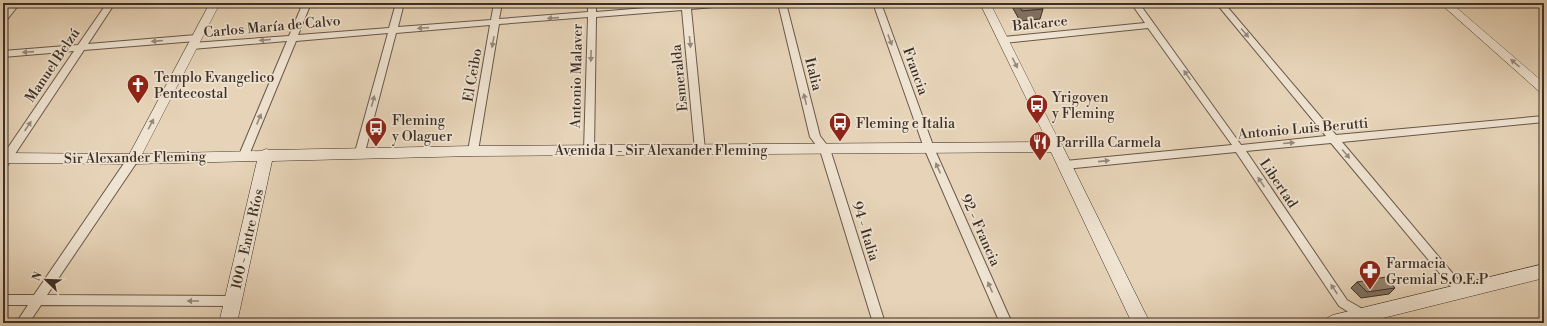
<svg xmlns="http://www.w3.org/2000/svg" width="1547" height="326" viewBox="0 0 1547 326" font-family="'Libre Bodoni',serif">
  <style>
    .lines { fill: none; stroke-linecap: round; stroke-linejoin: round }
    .minor-casing { stroke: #68584a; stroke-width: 2 }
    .tertiary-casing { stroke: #68584a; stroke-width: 1 }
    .secondary-casing { stroke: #3d2f26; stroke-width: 1 }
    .minor { fill: #efe3d1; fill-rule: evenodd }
    .tertiary { fill: #efe3d1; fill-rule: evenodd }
    .secondary { fill: #efe3d1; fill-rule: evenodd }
    .wall { fill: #807262; stroke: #3d2f26 }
    .building { fill: #958572; stroke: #3d2f26 }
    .oneway { fill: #96897c }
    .labels { text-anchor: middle; stroke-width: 3.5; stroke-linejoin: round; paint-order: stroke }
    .street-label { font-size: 14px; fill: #3d2f26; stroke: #efe3d1 }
    .poi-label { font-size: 14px; fill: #3d2f26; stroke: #efe3d1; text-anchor: start }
  </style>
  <rect width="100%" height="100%" fill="#e7d4b8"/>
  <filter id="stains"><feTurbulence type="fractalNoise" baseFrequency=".005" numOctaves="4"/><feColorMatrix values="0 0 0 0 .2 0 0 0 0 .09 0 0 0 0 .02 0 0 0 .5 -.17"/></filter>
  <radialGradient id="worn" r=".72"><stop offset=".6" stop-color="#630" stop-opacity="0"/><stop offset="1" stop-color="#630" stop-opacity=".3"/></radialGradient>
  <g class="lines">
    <g class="minor-casing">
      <path id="minor" d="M12,3H20L6,21L3,22V14Z
        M107,3H115L88,44L196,35L200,38L196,41L84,50L7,166L3,167V155L74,51L3,57V51L78,45Z
        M303,3H311L298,35L389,28L396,3H404L398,27L491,20L494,3H502L499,19L588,12V3H596V12L682,5V3H741L737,5L691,9L705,150L703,153H697L695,150L682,10L596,17L594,150L592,153H586L584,150L588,17L499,24L478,151L473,155L468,151L490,25L396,33L365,152L360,156L355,152L388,33L296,41L249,155L248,158H240L239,155L287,41L192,49L188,46L192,43L289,36Z
        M778,3H786L820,136L830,149L885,323H873L820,150L810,137Z
        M873,3H881L934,148L1012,323H1000L924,148Z
        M1131,3H1139L1241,145L1326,136L1216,3H1224L1336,135L1544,116V122L1342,142L1465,288L1467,291L1465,294L1461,296L1457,294L1331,143L1246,151L1347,300L1380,319L1382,323H1366L1339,306L1236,152L1065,169L1061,168L1060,165L1061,162L1065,161L1232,145L1148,28L1004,43L1000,40L1004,37L1145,23Z
        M133,155L137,156L138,159L137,162L47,295L232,296L236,298L238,301L236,304L232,306L41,305L29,323H16L28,305H3V295H34L129,156Z"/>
    </g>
    <g class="tertiary-casing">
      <path id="tertiary" d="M210,3H220L138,162H128L127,159Z
        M980,3H990L1062,147L1061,150H1051L1050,147Z
        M1440,3H1451L1544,83V93L1540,92Z"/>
    </g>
    <g class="secondary-casing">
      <path id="secondary" d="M1056,142L1061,143L1063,147L1150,323H1132L1051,152L473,156L272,161L237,323H219L257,161L133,164L3,163V153L133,154L261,151L266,149L271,150L473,146Z
        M1544,264V278L1363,323H1324L1327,318L1333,315Z"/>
    </g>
    <use href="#minor" class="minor"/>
    <use href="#tertiary" class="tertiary"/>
    <use href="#secondary" class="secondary"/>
  </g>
  <path class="wall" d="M1010,3H1039L1043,9L1040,19L1020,21Z
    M1357,282L1395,288L1389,294L1361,298L1351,288Z"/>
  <path class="building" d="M1018,3H1039L1043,9L1022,11Z
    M1386,277L1395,288L1367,292L1357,282Z"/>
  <defs><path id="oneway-solid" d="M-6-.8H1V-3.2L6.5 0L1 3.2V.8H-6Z"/></defs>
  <g class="oneway">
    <use href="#oneway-solid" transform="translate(553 18) rotate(176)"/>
    <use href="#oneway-solid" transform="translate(423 28) rotate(176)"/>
    <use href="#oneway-solid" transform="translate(1245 33) rotate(50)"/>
    <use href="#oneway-solid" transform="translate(265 40) rotate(175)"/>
    <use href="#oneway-solid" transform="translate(890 40) rotate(70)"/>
    <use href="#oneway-solid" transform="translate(157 41) rotate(175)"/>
    <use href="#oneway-solid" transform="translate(493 42) rotate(100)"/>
    <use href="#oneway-solid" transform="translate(690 42) rotate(84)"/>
    <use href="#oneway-solid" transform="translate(28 52) rotate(176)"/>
    <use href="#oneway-solid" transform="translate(591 56) rotate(91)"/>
    <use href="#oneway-solid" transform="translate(1015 63) rotate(64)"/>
    <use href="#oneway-solid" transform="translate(1515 63) rotate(-139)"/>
    <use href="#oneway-solid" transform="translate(1187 75) rotate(-125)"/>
    <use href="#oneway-solid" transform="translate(805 99) rotate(-104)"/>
    <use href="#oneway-solid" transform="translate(373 101) rotate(-75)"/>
    <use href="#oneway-solid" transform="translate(259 119) rotate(-67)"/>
    <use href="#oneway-solid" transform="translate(151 124) rotate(-62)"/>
    <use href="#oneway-solid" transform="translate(28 126) rotate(-56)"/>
    <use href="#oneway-solid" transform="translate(1289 143) rotate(-5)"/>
    <use href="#oneway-solid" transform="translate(1346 154) rotate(50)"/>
    <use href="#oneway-solid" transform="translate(1104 161) rotate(-6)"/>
    <use href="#oneway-solid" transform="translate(938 168) rotate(-114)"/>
    <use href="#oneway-solid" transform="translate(1261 182) rotate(-124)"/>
    <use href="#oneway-solid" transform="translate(990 287) rotate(-114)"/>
    <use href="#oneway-solid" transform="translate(1334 289) rotate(-124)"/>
    <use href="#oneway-solid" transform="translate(193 301) rotate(-180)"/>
  </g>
  <defs>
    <g id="church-pin" transform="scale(1.15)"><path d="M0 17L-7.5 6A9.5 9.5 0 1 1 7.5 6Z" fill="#8f2418" stroke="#efe3d1"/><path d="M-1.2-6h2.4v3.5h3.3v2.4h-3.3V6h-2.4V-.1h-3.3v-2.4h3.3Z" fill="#fff"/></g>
    <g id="bus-pin" transform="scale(1.15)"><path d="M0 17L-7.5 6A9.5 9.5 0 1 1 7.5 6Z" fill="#8f2418" stroke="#efe3d1"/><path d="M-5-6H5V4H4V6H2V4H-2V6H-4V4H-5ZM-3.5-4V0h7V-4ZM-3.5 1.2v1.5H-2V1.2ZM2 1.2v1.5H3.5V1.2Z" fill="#fff"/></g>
    <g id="restaurant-pin" transform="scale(1.15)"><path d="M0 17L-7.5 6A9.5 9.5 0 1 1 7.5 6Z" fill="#8f2418" stroke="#efe3d1"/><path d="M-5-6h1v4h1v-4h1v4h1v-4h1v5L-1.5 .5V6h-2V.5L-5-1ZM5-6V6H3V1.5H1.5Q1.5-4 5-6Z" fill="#fff"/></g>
    <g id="pharmacy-pin" transform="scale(1.15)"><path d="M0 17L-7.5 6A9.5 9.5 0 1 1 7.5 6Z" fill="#8f2418" stroke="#efe3d1"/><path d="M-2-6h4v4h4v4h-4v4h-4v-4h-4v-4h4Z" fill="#fff"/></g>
  </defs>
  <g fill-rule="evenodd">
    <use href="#church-pin" x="138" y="85"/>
    <use href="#bus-pin" x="1037" y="105"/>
    <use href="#bus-pin" x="840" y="123"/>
    <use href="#bus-pin" x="376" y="128"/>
    <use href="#restaurant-pin" x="1040" y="142"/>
    <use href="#pharmacy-pin" x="1370" y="271"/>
  </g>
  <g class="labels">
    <g class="street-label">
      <text transform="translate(1040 23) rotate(-6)" y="5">Balcarce</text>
      <text transform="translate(272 26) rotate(-5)" y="5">Carlos María de Calvo</text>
      <text transform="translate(52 65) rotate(-56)" y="5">Manuel Belzú</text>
      <text transform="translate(916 71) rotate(70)" y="5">Francia</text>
      <text transform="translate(814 74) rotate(76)" y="5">Italia</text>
      <text transform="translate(472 75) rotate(-80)" y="5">El Ceibo</text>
      <text transform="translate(576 76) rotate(-89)" y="5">Antonio Malaver</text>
      <text transform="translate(679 78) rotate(-96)" y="5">Esmeralda</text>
      <text transform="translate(1303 128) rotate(-5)" y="5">Antonio Luis Berutti</text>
      <text x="661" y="155">Avenida 1 - Sir Alexander Fleming</text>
      <text transform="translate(135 157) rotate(-1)" y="5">Sir Alexander Fleming</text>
      <text transform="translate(1279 183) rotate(56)" y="5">Libertad</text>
      <text transform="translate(981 230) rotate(66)" y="5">92 - Francia</text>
      <text transform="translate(866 231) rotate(73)" y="5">94 - Italia</text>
      <text transform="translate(247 239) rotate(-77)" y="5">100 - Entre Ríos</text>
    </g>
    <g class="poi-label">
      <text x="154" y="82">Templo Evangelico<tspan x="154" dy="16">Pentecostal</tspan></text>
      <text x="1052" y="102">Yrigoyen<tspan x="1052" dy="16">y Fleming</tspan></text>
      <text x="392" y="125">Fleming<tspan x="392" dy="16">y Olaguer</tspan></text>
      <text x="856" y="128">Fleming e Italia</text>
      <text x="1056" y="147">Parrilla Carmela</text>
      <text x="1386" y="268">Farmacia<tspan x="1386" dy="16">Gremial S.O.E.P</tspan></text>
    </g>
  </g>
  <rect width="1547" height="326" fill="none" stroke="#e7d4b8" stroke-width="16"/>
  <rect x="4" y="4" width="1539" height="318" fill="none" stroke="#3d2f26" stroke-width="2"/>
  <rect x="8" y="8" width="1531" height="310" fill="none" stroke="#3d2f26"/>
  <g transform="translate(46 280) rotate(293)" stroke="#efe3d1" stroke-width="3" paint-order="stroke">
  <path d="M0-3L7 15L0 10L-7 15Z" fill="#3d2f26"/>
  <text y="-6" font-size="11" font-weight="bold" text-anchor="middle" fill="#3d2f26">N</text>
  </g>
  <rect width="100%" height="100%" filter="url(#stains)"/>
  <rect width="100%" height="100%" fill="url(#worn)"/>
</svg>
